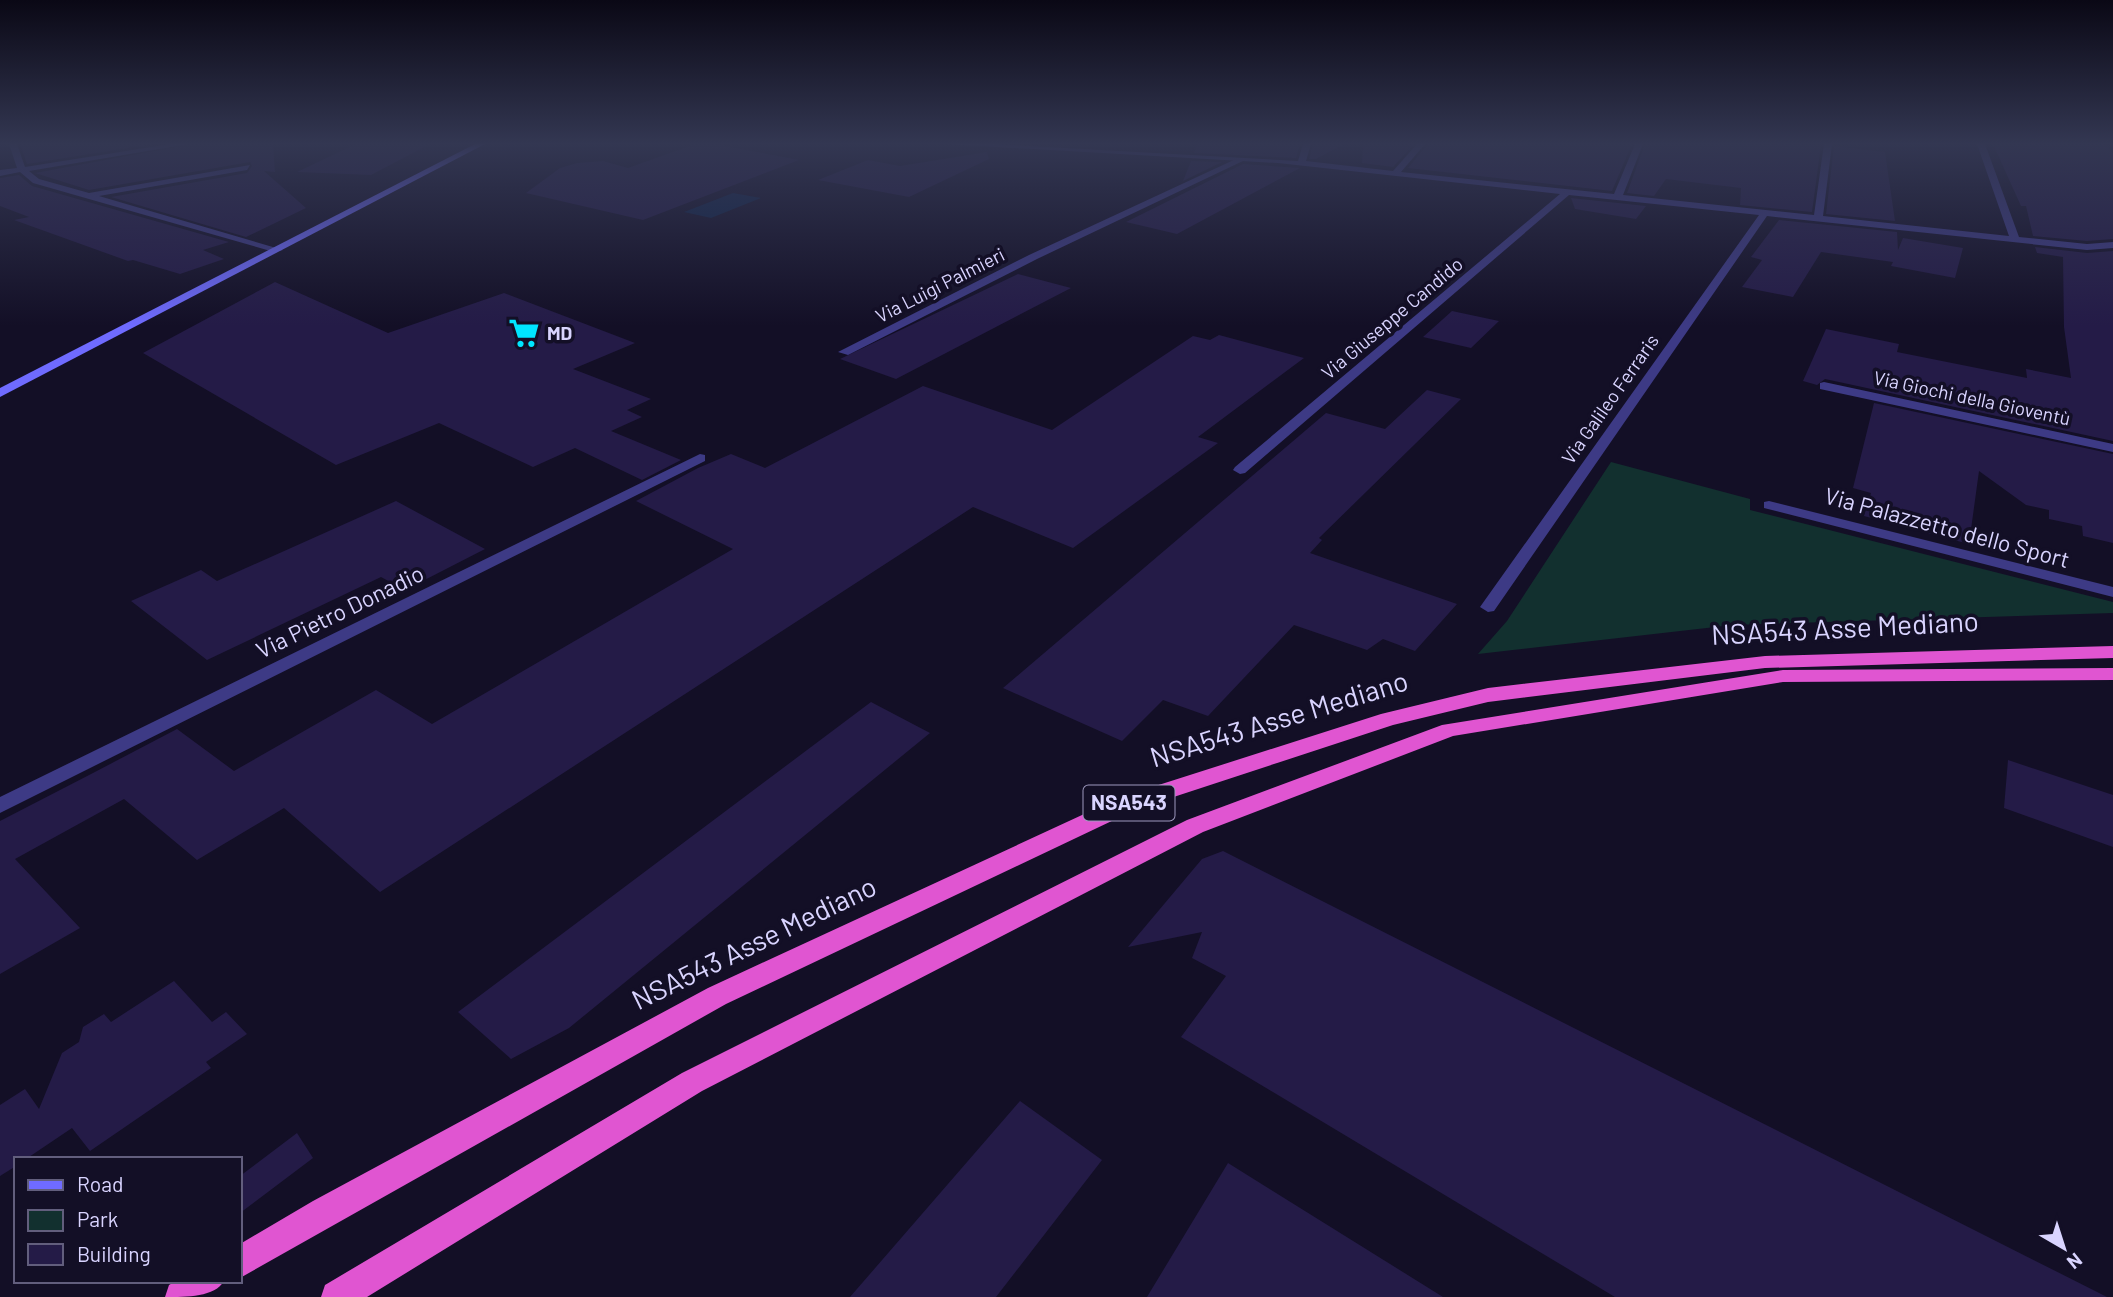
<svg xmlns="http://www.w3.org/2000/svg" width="2113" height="1297" viewBox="0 0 2113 1297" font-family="Barlow,sans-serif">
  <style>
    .green { fill: #12302f }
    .water { fill: #0c2248 }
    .building { fill: #241b47 }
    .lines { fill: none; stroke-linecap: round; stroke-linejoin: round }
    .service { fill: #3d3a85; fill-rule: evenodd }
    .minor { fill: #3d3a85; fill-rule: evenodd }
    .secondary { fill: #6f6bff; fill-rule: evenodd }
    .trunk { fill: #e055d1; fill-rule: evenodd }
    .labels { text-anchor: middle; stroke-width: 7; stroke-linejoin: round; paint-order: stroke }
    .far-street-label { font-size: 19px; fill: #d9d4ff; stroke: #130f26 }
    .far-poi-label { font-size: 19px; font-weight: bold; fill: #d9d4ff; stroke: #130f26; text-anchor: start }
    .shield { fill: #130f26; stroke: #9e99be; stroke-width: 2 }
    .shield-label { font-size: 21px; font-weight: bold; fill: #d9d4ff }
    .street-label { font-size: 23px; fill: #d9d4ff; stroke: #130f26 }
    .near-street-label { font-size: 28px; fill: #d9d4ff; stroke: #130f26 }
  </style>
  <rect width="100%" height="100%" fill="#130f26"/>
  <path class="green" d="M1611,462L1750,499V510L2113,602V613L1733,625L1478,654L1507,621Z"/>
  <path class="water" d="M733,193L761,198L711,218L684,212Z"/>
  <path class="building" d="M20,144H153L27,164Z
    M192,144H273L275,172L264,171L306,208L246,237L111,197L247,173L252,166L250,162L89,190L35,173Z
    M356,144H430L371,175L297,172Z
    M695,144L720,145L799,160L643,220L526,193L560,168L577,163L603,161L628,168Z
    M1198,144H1300L1296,158L1194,153Z
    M1313,144H1344L1316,159H1309Z
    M1363,144H1414L1393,167L1362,163Z
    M1428,144H1632L1612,191L1408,168Z
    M1645,144L1821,145L1812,212L1740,205L1741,188L1666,179L1654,196L1627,193Z
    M1993,144H2106L2113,154V239L2087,241L2033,236L2026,206H2021Z
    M1834,146L1885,152L1895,221L1826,214Z
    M987,152L989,159L909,197L818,180L868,160L900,166Z
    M1191,161L1222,162L1183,181Z
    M1243,164L1300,168L1177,234L1126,222Z
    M19,175L32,186L229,242L203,250L224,259L180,274L133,260L128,261L14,220L29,217L0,206V178Z
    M1571,198L1646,206L1636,219L1575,209Z
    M1779,220L1897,232L1898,250L1903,238L1963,248L1955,278L1891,266L1893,262L1821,252L1793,297L1742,287L1762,260L1751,257Z
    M2035,247L2087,253L2113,251V441L1825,379L1817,385L1803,381L1826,329L1899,344L1897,352L2027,378L2026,369L2071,378L2064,327L2063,257L2037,253Z
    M1018,274L1071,288L896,379L840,359Z
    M275,282L388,333L504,293L635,343L573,369L651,399L627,410L642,417L611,431L681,460L642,480L575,448L533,467L439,423L336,465L143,353Z
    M1452,311L1499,321L1471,348L1423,337Z
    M1219,335L1304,358L1198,437L1218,443L1073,548L973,507L380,892L284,808L197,860L124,799L15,859L80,928L0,974V821L93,773L177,729L234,771L376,690L432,724L733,549L636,501L698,468L731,454L765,468L923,386L1052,430L1193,336L1210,340Z
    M1427,390L1461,399L1319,538L1322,540L1310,553L1457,604L1415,651L1383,639L1367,650L1294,625L1208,716L1163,700L1122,741L1003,688L1326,413L1385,429Z
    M1874,403L2113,454V543L2083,536L2082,526L2049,519V510L2026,505L1979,471L1969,544L1864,516L1871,493L1853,488Z
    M396,501L485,549L405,590L381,577L207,660L131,601L201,570L217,581Z
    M871,702L930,733L569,1028L511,1059L458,1012Z
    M2008,760L2113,795V847L2004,808Z
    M1223,851L2107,1297H1615L1181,1037L1226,976L1192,958L1202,932L1128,947L1202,859Z
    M174,981L212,1022L226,1012L247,1034L206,1062L211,1068L90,1151L72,1128L26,1159H16V1166L0,1176V1105L25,1089L39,1109L62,1053L79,1042L83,1027L104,1014L111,1022Z
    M1020,1101L1102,1160L996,1297H850Z
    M297,1133L313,1158L240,1213V1176Z
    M1228,1163L1443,1297H1147Z"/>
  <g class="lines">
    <path class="service" d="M1238,158L1245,160L1037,259L848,355L838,352L1029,255Z
      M700,454L705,455V461L0,813V797Z"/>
    <path class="minor" d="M9,144H17L25,167L170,144H189L29,171L39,179L89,193L250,165L247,170L99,196L283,250L274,252L33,183L20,172L0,176V170L17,168Z
      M944,144H994L1298,161L1303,144H1311L1306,161L1393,171L1417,144H1425L1401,172L1614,194L1635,144H1643L1623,195L1814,215L1824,144H1832L1823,216L2009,236L1977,144H1985L2019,237L2087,244L2113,242V248L2087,250L1767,216L1494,611L1488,612L1480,607L1759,215L1569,195L1245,473L1240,474L1233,470L1235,467L1560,194L1278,163Z
      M1824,382L2113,444V452L1820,389V383Z
      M1769,501L2113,587V597L1764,508V502Z"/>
    <path class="secondary" d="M475,144H485L0,397V388Z"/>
    <path class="trunk" d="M2113,646V658L1765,668L1488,702L1393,725L1137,809L726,1004L240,1278V1244L313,1201L708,988L1121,797L1381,714L1488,688L1765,656Z
      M2113,668V680L1783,682L1453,736L1203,832L702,1091L367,1297H321L325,1285L682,1073L1187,820L1442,725L1783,670Z
      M176,1281H224C215,1297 187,1297 165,1297L169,1285Z"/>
  </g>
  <linearGradient id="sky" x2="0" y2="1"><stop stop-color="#0a0815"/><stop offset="0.44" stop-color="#333752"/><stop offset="1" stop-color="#333752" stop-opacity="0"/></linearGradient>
  <rect width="2113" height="326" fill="url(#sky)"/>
  <defs>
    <g id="supermarket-bare" transform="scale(2.415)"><path d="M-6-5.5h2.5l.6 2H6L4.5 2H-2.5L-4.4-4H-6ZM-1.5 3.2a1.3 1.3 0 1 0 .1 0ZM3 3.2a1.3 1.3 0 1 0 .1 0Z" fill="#00e5ff" stroke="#130f26" stroke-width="2.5" paint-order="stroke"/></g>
  </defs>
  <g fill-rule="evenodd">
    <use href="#supermarket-bare" x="524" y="333"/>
  </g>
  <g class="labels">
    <g class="far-street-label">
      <text transform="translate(940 285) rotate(-27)" y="7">Via Luigi Palmieri</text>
      <text transform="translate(1392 318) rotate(-40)" y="7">Via Giuseppe Candido</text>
      <text transform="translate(1972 398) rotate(12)" y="7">Via Giochi della Gioventù</text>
      <text transform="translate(1610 399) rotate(-55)" y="7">Via Galileo Ferraris</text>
    </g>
    <g class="far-poi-label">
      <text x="547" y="340">MD</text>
    </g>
    <rect class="shield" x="1083.5" y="785.5" width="91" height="35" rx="5"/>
    <g class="shield-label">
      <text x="1129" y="810">NSA543</text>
    </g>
    <g class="street-label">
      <text transform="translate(1947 528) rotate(15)" y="8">Via Palazzetto dello Sport</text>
      <text transform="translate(340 612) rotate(-26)" y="8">Via Pietro Donadio</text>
    </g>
    <g class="near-street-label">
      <text transform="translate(1845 628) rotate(-3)" y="10">NSA543 Asse Mediano</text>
      <text transform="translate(1279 719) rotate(-17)" y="10">NSA543 Asse Mediano</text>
      <text transform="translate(754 943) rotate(-26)" y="10">NSA543 Asse Mediano</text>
    </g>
  </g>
  <rect x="14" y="1157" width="228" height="126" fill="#130f26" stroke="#625e7d" stroke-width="2"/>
  <rect x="28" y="1180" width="35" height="10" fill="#6f6bff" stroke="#625e7d" stroke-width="2"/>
  <text x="77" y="1192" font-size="21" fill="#d9d4ff">Road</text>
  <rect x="28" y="1210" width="35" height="21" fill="#12302f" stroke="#625e7d" stroke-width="2"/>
  <text x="77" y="1227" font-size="21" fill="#d9d4ff">Park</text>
  <rect x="28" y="1244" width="35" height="21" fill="#241b47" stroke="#625e7d" stroke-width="2"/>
  <text x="77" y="1262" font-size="21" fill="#d9d4ff">Building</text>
  <g transform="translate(2064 1248) rotate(141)" stroke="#130f26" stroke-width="5" paint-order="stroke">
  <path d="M0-5L12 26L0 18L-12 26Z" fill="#d9d4ff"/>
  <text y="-10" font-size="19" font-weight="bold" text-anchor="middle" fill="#d9d4ff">N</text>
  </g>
</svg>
